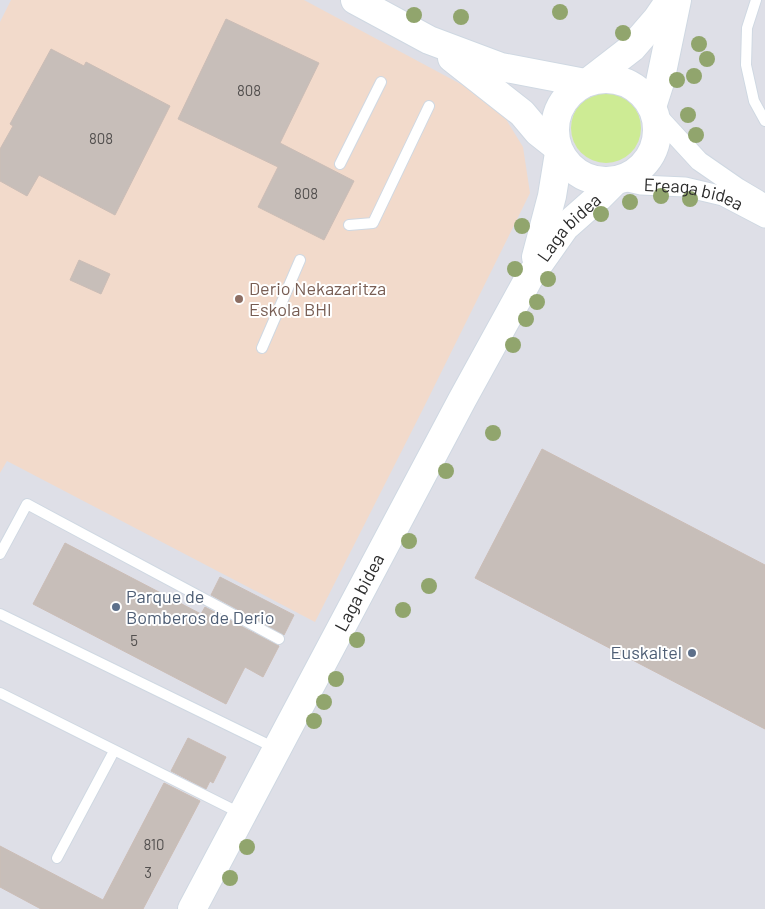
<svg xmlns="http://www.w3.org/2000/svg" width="765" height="909" viewBox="0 0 765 909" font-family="Barlow,sans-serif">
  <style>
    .industrial { fill: #dedfe7 }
    .education { fill: #f2dacb }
    .green { fill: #cdeb94 }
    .building { fill: #c7beb9; stroke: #cbbdb6 }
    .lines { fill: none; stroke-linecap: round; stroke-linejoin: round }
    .lane-casing { stroke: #cfd8e2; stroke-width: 12 }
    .street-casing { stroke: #cfd8e2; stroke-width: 21 }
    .secondary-casing { stroke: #cfd8e2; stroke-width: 30 }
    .lane { stroke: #fff; stroke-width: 10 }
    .street { stroke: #fff; stroke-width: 19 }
    .secondary { stroke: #fff; stroke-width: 28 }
    .tree { fill: #91a56d }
    .education-dot { fill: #8d6e63; stroke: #fff; stroke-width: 2 }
    .service-dot { fill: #5c6f8a; stroke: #fff; stroke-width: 2 }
    .labels { text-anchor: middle; stroke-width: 4; stroke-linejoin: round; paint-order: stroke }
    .number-label { font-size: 15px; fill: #53504f }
    .street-label { font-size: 18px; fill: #2c2c2c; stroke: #fff }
    .education-label { font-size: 18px; fill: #785e54; stroke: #fff; text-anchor: start }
    .service-label { font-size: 18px; fill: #4e5e75; stroke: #fff; text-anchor: start }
  </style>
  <rect width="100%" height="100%" fill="#efe2dd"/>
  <path class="industrial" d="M0,0H765V909H0Z"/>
  <path class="education" d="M11,0H304L496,103L523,147L530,193L425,405L315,622L7,461L0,473V22Z"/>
  <path class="green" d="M571 128a35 35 0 1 1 70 0a35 35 0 1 1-70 0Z"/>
  <path class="building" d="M226,19L319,63L280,143L354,181L324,240L258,207L278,167L178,119Z
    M51,49L84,66L86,62L170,106L115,215L39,175L27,196L0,181V149L13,126L10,124Z
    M79,260L110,274L101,294L70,280Z
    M542,449L765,565V729L475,578Z
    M65,543L201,614L205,607L279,646L263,677L245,667L226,704L33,604Z
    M220,577L294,615L284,635L211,595Z
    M188,738L226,757L213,783L210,781L206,789L171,771Z
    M164,783L200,801L143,909H41L0,887V846L103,900Z"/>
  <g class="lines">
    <g class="lane-casing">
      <path id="lane" d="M756,0L747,28L746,65L754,101L765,121
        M340,164L381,82
        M349,225L373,223L429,106
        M262,348L300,260
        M0,554L27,504L279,639
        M0,614L277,749
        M0,693L242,814
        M57,858L114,751"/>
    </g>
    <g class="street-casing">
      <g id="street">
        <path d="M653,111L699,161L738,188L765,204"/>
        <path id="s1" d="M619,180L641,185L685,187L723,196L765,218"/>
      </g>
    </g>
    <g class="secondary-casing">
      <g id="secondary">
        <path d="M355,0L429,40L501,67L585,83"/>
        <path d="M452,58L522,113L538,132L557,147"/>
        <circle cx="606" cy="130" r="51"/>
        <path d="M588,82L632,48L657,19L670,0"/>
        <path d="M652,107L660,82L677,0"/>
        <path d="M536,257L552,196L559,153"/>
        <path id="s2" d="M192,909L462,400L529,278L565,227L599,197L615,181"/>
      </g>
    </g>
    <use href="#lane" class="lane"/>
    <use href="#street" class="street"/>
    <use href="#secondary" class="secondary"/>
  </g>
  <g class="tree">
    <circle cx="560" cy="12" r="8"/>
    <circle cx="414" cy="15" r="8"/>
    <circle cx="461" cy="17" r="8"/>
    <circle cx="623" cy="33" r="8"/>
    <circle cx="699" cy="44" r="8"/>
    <circle cx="707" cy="59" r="8"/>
    <circle cx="694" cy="76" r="8"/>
    <circle cx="677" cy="80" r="8"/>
    <circle cx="688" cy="115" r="8"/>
    <circle cx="696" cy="135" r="8"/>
    <circle cx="661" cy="196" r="8"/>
    <circle cx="690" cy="199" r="8"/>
    <circle cx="630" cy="202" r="8"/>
    <circle cx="601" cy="214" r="8"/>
    <circle cx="522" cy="226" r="8"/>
    <circle cx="515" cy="269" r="8"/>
    <circle cx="548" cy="279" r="8"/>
    <circle cx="537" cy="302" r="8"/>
    <circle cx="526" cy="319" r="8"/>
    <circle cx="513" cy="345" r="8"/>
    <circle cx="493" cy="433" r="8"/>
    <circle cx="446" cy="471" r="8"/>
    <circle cx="409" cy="541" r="8"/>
    <circle cx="429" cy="586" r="8"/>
    <circle cx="403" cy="610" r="8"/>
    <circle cx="357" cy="640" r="8"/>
    <circle cx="336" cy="679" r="8"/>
    <circle cx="324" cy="702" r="8"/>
    <circle cx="314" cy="721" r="8"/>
    <circle cx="247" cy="847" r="8"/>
    <circle cx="230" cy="878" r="8"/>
  </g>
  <circle class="education-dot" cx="239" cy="299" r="5"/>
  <g class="service-dot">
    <circle cx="116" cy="607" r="5"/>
    <circle cx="692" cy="653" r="5"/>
  </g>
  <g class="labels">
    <g class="number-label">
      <text x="249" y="96">808</text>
      <text x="101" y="144">808</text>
      <text x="306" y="199">808</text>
      <text x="134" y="646">5</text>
      <text x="154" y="850">810</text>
      <text x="148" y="878">3</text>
    </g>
    <g class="street-label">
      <text dy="6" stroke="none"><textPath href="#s1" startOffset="76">Ereaga bidea</textPath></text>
      <text dy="6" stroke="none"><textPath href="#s2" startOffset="780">Laga bidea</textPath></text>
      <text dy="6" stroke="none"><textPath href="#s2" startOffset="358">Laga bidea</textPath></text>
    </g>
    <g class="education-label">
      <text x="249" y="295">Derio Nekazaritza<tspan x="249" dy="21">Eskola BHI</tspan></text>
    </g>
    <g class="service-label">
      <text x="126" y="603">Parque de<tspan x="126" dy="21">Bomberos de Derio</tspan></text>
      <text x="682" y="659" text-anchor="end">Euskaltel</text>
    </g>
  </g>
</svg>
